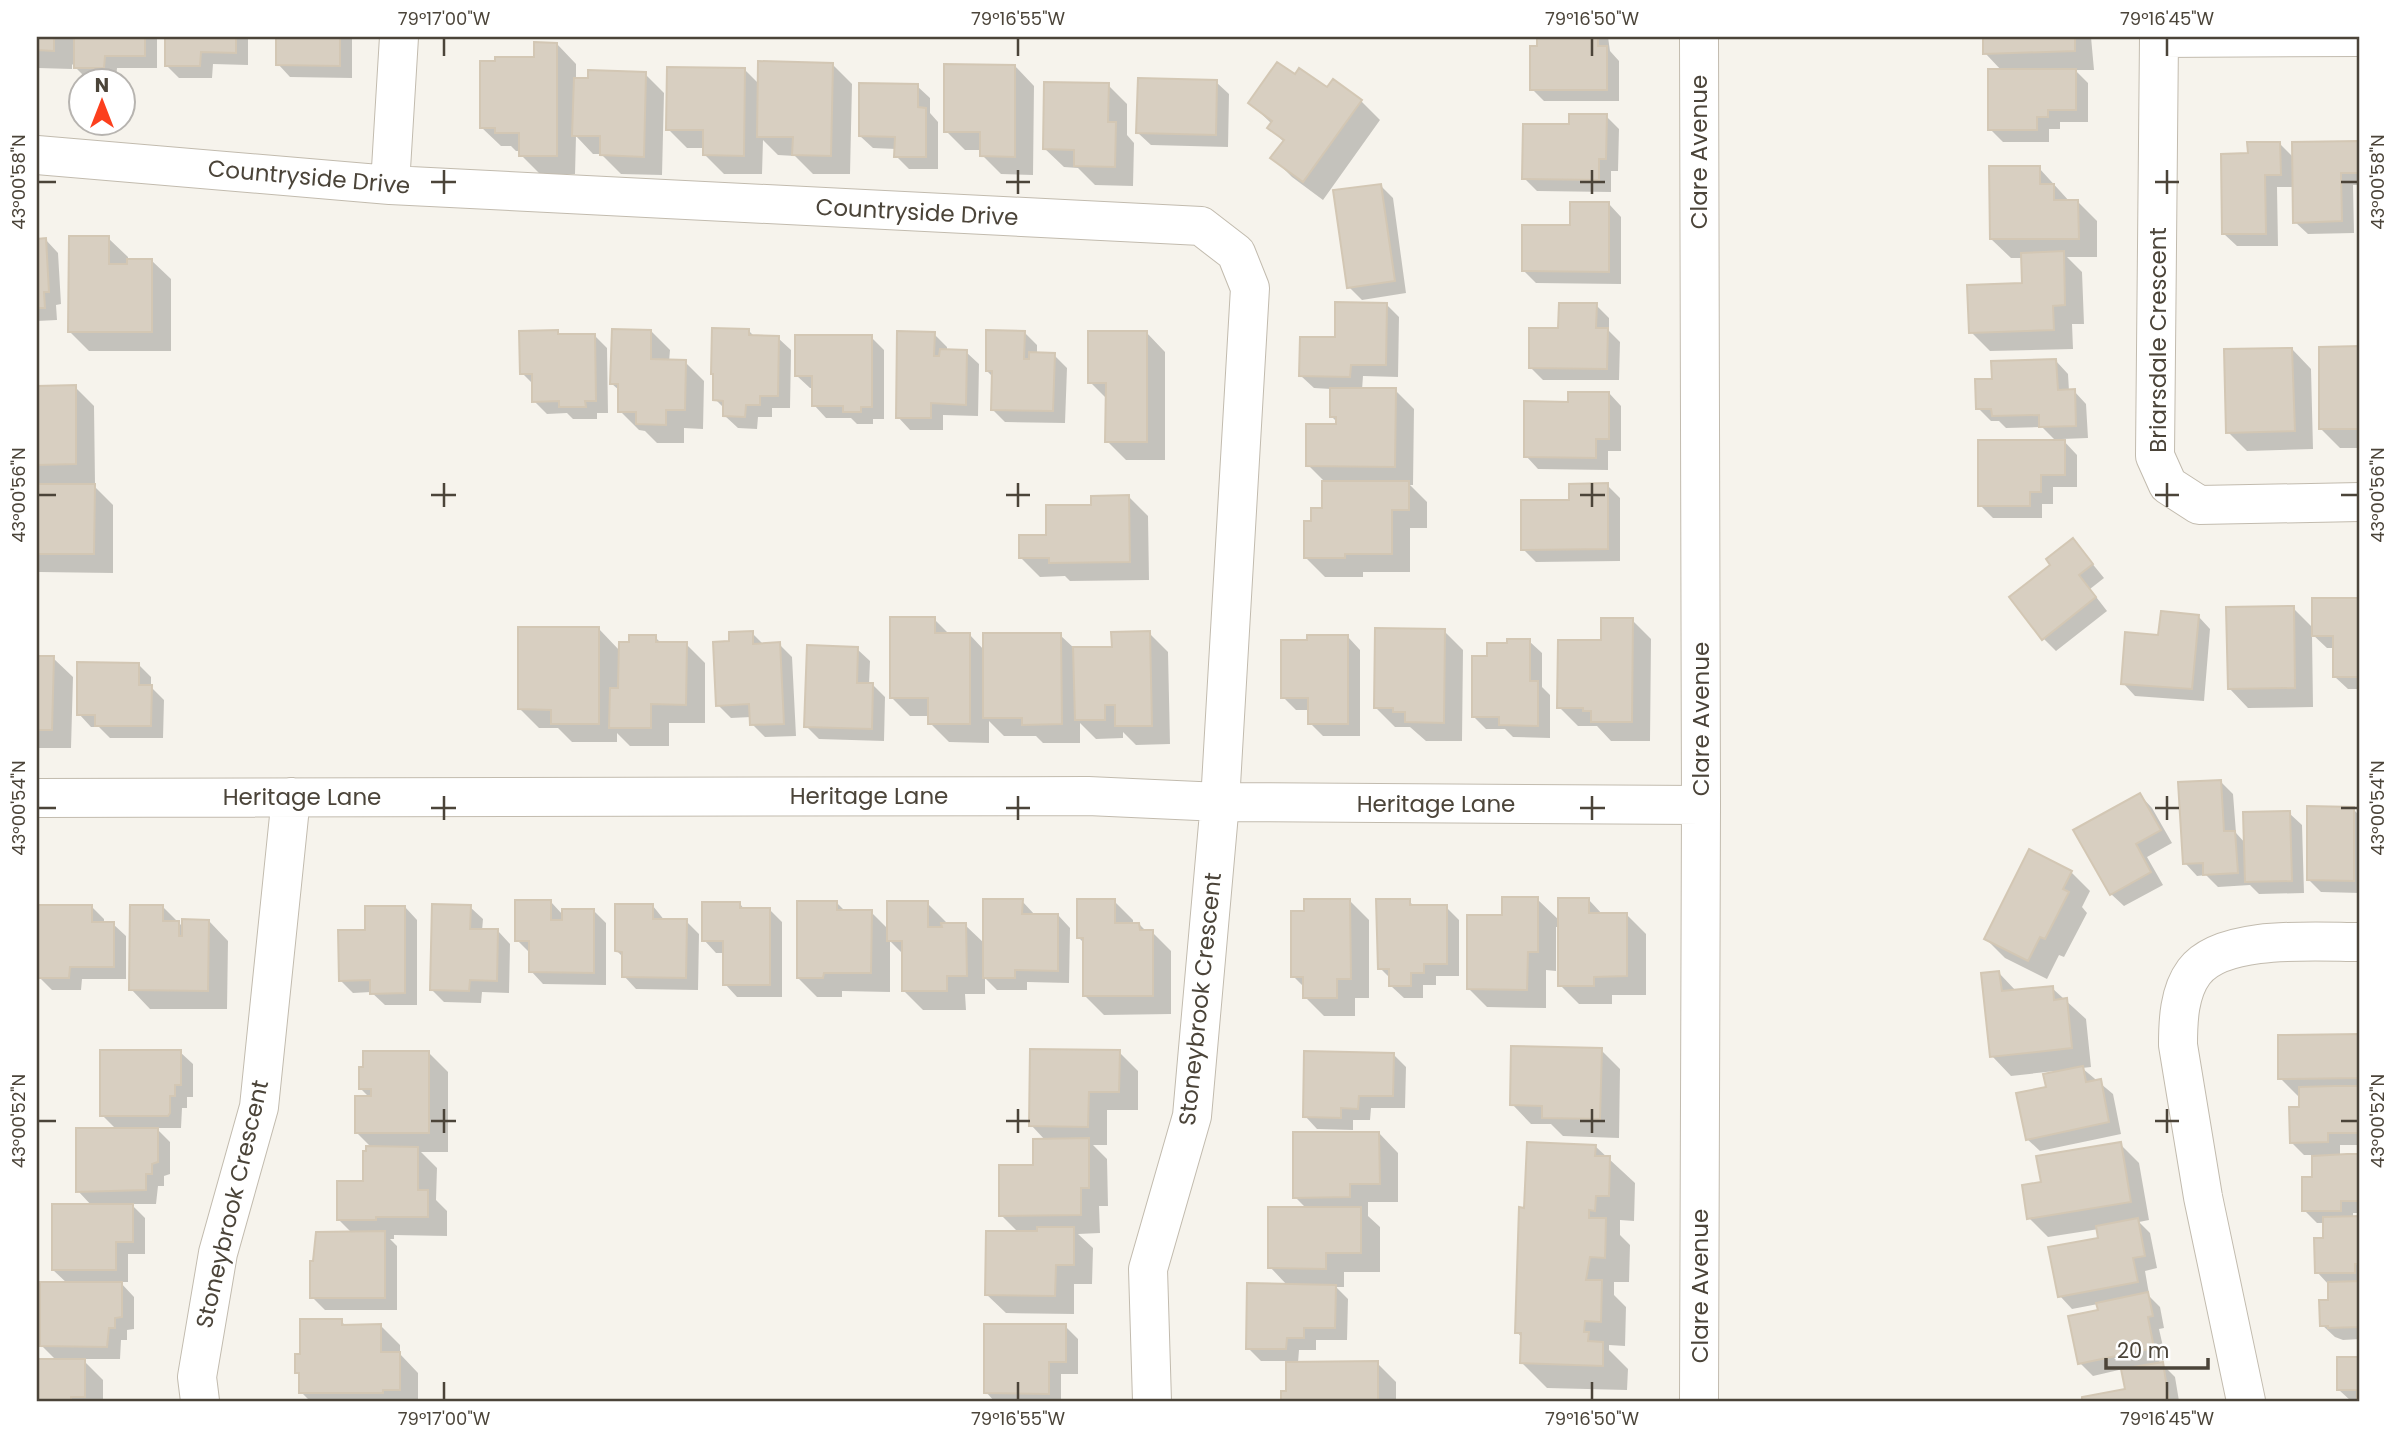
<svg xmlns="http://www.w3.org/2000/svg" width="2397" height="1438" viewBox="0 0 2397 1438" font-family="Poppins,sans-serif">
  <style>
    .shadow { fill: #0003 }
    .building { fill: #d8cfc1; stroke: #d3c7b4; stroke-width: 2 }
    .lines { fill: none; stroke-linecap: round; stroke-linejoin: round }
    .minor-casing { stroke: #c2bbae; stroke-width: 40 }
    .minor { stroke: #fff; stroke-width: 38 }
    .ticks { fill: none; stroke: #4b4439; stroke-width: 2.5 }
    .labels { text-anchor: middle; stroke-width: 5; stroke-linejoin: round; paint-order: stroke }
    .street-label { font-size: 23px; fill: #4b4439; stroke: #fff }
    .neatline { fill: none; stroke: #4b4439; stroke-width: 2.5 }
    .ticks-label { font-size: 18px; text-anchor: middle; fill: #4b4439 }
  </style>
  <rect width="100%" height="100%" fill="#f6f3ec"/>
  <path class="shadow" d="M37,37H157V68H117L116,80H88L72,64V69L38,68L37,91Z
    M167,37H248V65L213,64L212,78H179L166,65Z
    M278,37H352V78L290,77L278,64Z
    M1539,37H1608L1610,51L1619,61V101H1544L1532,89Z
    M1984,37H2091L2094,70H2075L2088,83V122H2060V129H2049V142H2003L1990,129L2002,71L1985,53Z
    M557,44L576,64V80L645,74L664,93L662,175L621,174L601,154H593L576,136L575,174H540L521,155V151H516L511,146H501L481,127L536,59Z
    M833,65L852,84L850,174H813L795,156L778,155L763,140L762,174H724L705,155V148H687L668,129L744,69L760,85Z
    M1015,66L1034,86L1033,175L1001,174L982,155V150H965L946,131Z
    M1295,77L1361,101L1380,120L1323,200L1292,177L1273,158L1284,142L1269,128L1272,124L1250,103Z
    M1216,82L1229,94L1228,147L1151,145L1138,133Z
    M1108,85L1127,104V135L1134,143L1133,186L1095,185L1078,168L1064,167L1044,148Z
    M917,86L930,98V113L938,122V169H909L896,156V149L873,148L860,136Z
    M1606,116L1619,129L1618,171H1611V192L1537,191L1524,178Z
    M2358,143L2360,145V185H2353L2354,233L2308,234L2295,222V187H2277L2278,246H2237L2224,234L2250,155L2280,144L2294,158Z
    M2039,168L2070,202H2078L2097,221V257H2067L2082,272L2084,324H2072L2073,349L1990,351L1971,332L2024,285L2023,258H2011L1991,239Z
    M1380,185L1393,198L1406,293L1362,300L1349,287Z
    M1609,204L1621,217V284L1536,283L1523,270L1572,227Z
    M108,238L128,257V260H151L171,279V351H89L70,332Z
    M46,240L58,253L61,304L56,305L57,320L37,321V241Z
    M1386,304L1399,317L1398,377L1363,376L1362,390H1395L1414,409L1413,485H1410L1427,502V528H1410V572H1363V577H1325L1306,558L1313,522L1323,509L1324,481L1308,465L1338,423L1331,416V389L1314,388L1301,376L1336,339Z
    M1596,305L1609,318V331L1620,342L1619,380H1543L1530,367L1560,330Z
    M557,331L562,336L594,335L607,348L608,413H597V419H573L567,413L547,414L534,401V385L522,373Z
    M651,331L670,350L669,362H685L704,381L703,429L684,428V443H657L645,431L639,430L620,411V391L612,384Z
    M749,331L755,337L778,338L791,350L790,408H772V417H758L757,429L738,428L725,416V409L715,399Z
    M1024,332L1037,345V354L1054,355L1067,368L1065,423L1005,422L992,409L993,377L987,371Z
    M1146,332L1165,352V460H1126L1107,441L1108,400L1090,382Z
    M934,334L947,347V351L966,352L979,364L978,416L943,415V430H910L898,417Z
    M871,337L884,350V419H873V424H857L851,418H826L814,405V388H810L797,376Z
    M2321,348H2360V448H2340L2321,429Z
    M2292,349L2311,369L2313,449L2247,451L2228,432Z
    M2056,361L2068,374L2069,391H2074L2086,404L2088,438L2062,439L2077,455V487H2053V504H2042V518H1993L1980,505L2057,442L2042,427L2006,428L1999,421H1991L1978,408L1994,380Z
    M37,387H75L94,406L95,483H91L113,505V573L39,572L37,570Z
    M1609,393L1621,406V451H1608V470L1538,469L1526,456L1570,404Z
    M1607,485L1620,498V561L1536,562L1523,549Z
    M1129,497L1148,516L1149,580L1070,581L1065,576L1040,577L1021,558L1047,536L1093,507Z
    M2073,540L2104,578L2090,589L2107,611L2056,651L2043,638L2053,566Z
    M2314,600H2360V689H2348L2335,677V648H2327L2312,634L2313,707L2248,708L2229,688L2293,608L2314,629Z
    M2198,616L2210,629L2204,701L2135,696L2123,683L2160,637Z
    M934,619L950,635H970L984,650L1060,635L1075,649H1113L1149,633L1168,652L1170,744L1136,745L1123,732V738L1096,739L1080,723V743H1043L1036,736H1004L989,721V743L949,742L930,723V716H910L891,697Z
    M1632,620L1651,639L1650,741H1611L1597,726H1578L1559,707L1603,642Z
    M599,629L620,651L655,637L662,644H686L705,663V723H669V746H630L617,733V742H572L558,728H539L520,709Z
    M1444,631L1463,650L1462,741H1426L1410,727H1395L1376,708Z
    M752,633L764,645L779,644L792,657L796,736L765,737L752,724L751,717L731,718L718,705L731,642Z
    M1348,637L1360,650V736H1323L1310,723V710H1296L1283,697Z
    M1529,641L1542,653V687L1550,695V738L1513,737L1505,729H1486L1474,717L1489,658L1508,645Z
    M857,649L870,661L869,685H873L885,697L884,741L819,739L806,726Z
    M37,657L53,658L73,677L71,748H37Z
    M138,664L151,677V687L164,700L163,738H110L99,727H91L79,714Z
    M2221,782L2233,794L2236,833L2246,844L2289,813L2302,825L2304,893L2259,894L2250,885L2218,887L2206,875L2197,876L2185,863Z
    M2140,795L2152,808L2172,843L2147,857L2163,885L2124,906L2111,894Z
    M2353,809L2360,816V893L2321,892L2309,880Z
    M2071,872L2090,891L2082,907L2087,913L2064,957L2059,955L2047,979L2005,958L1986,939Z
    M1537,899L1560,921L1589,900L1603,915H1627L1646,934V995H1612V1004H1579L1560,985V927H1556V971L1546,970V1008L1487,1007L1468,988L1503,917Z
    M1022,901L1035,915H1058L1070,928L1069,983L1027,982V990H997L985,978V994H965L966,1010H923L904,991V955L890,941V992L842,991V997H817L798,978L836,902L846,912H871L889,930L927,903L946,922V925H965L985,944Z
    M1114,901L1133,920V924H1139L1147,932H1152L1171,951V1014L1104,1015L1085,996V944L1078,937Z
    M1350,901L1369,920V998H1355V1016H1324L1305,997V988L1293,976L1305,913Z
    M1409,901L1415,907H1446L1459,920V976H1436V985H1423V998H1404L1391,986V979L1380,968Z
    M551,902L563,915L594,911L606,923V985L543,984L531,971V954L517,940Z
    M740,904L745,910H770L782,922V997H737L725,984V953H716L704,940Z
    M91,906L104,919V924H113L126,936V979H82L81,990H52L37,975V950L40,953Z
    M653,906L665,921H686L699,934L698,990L636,989L624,976V958L617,951Z
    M163,907L183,927L209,921L228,941L227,1009H150L131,989Z
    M405,907L417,920V1005H385L371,992L353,993L340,980L367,932Z
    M470,907L483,919L482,931H498L510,944L509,993L482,992L481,1003L444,1002L431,989Z
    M1999,973L2017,992L2052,988L2086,1019L2091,1067L2082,1068L2113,1094L2121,1134L2040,1151L2027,1139L2055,1071L2011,1076L1992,1056Z
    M2360,1036V1145H2340V1157L2360,1156V1213H2353V1218H2360V1339L2343,1340L2335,1337L2322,1325L2330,1302L2329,1285L2317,1272L2325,1239V1223H2317L2304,1210L2314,1178V1155H2304L2291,1142L2301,1109L2299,1097L2280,1078L2279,1037Z
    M1601,1050L1620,1069L1619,1138L1563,1136L1551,1124H1531L1512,1104Z
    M180,1052L193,1064V1097H187V1108H182L181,1128H156L170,1142V1174L164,1176V1186H158L156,1204H131L145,1218V1254H128V1282H120L134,1297V1329L127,1330V1340H121L120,1359H82L103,1380V1401H37V1361H57L42,1346L68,1284L53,1270L92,1206L78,1191L116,1129L102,1115Z
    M1119,1052L1138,1071V1110H1107V1145H1093L1107,1159L1108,1206H1099L1100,1233L1078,1234L1093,1248L1092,1284H1074V1314L1006,1313L986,1294L1019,1233L1001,1215L1034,1167L1046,1141L1031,1125Z
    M429,1053L448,1072V1152H421L437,1168L436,1200L447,1211V1236L394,1235V1239H390L397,1246V1310H325L312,1297L352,1233L338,1219L365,1183L372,1148L357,1133L370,1098L361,1089Z
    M1393,1054L1406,1067L1405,1108H1371L1370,1120H1353V1130L1317,1129L1305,1116Z
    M1379,1133L1398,1153V1202H1368V1216L1380,1227V1272H1344V1287H1336L1348,1299L1347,1340H1316V1350H1299L1298,1363H1377L1396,1382V1401H1283V1393H1288V1361H1261L1248,1348L1288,1286L1270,1267L1306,1208L1295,1197Z
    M2120,1144L2139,1163L2149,1220L2139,1222L2150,1233L2157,1268L2145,1271L2149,1294L2148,1295L2160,1307L2164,1328L2159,1329L2166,1360L2159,1361L2175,1377L2179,1401H2084V1399L2127,1391L2123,1369L2093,1376L2080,1363L2100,1311L2098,1304L2072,1309L2060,1296L2101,1239L2099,1229L2048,1237L2029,1218L2043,1183Z
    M1595,1146L1635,1183L1634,1221L1620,1220V1235L1630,1245L1629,1282H1614V1295L1626,1307L1625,1346L1609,1345V1350L1628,1369L1627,1390L1547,1388L1522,1363V1338L1517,1332L1526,1210Z
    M341,1321L347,1327L381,1326L400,1345V1354L418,1373V1401H310L301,1392V1376L297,1373L302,1356Z
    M1065,1326L1078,1339V1374H1061V1401H994L986,1392Z
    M2360,1358V1401H2351L2339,1390L2338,1359Z"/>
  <path class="building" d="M37,37H54V51L37,50Z
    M74,37H145V56H105L104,68H74Z
    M165,37H236V53L201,52L200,66H165Z
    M276,37H340V66L276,65Z
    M1537,37H1598V46H1607V90H1530V46H1537Z
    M1983,37H2075V51L1983,54Z
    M534,42L557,43V156H519V133H495V128H480V61H495V57H534Z
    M758,61L833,63L831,156L792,155L793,137H757Z
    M1277,62L1295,74L1299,68L1327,87L1333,79L1362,100L1303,182L1270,158L1284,140L1267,128L1272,121L1248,103Z
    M944,64L1015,65V157L980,156V132H944Z
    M667,67L745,68L744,156L703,155V130H666Z
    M1988,69H2076V110H2048V117H2037V130H1988Z
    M588,70L646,72L644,157L600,155V136H572L574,78H588Z
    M1138,78L1217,80L1216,135L1136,133Z
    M1044,82L1109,83L1108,122H1116L1115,167L1074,166V150L1043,149Z
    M859,83L918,84V107L926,108V157H894L895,137L859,136Z
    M1569,114H1607L1606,159H1599V180L1522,179L1523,124H1569Z
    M2358,141L2359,173H2341L2342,221L2293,223L2292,142Z
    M2247,142H2280L2281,175H2265L2266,234H2222L2221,154L2248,153Z
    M1989,166H2040V184H2054V200H2078L2079,239H1990Z
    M1381,184L1395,281L1347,288L1333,190Z
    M1570,202H1609V272L1522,271V225H1570Z
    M69,236H109V264H127V259H152V332H68Z
    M46,238L49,292H44L45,308H37V239Z
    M2064,251L2065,305L2053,306L2054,330L1969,333L1967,285L2022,283L2021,253Z
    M1335,302L1387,303L1386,365H1351L1350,377L1299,376L1300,337H1335Z
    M1559,303H1597L1596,328H1608L1607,369L1529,368V328H1558Z
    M712,328L749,329V335L779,336L778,396H760V405H746L745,417L723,416V401L713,400V374H711Z
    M612,329L651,330V359L686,360L685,410H666V425L636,424V412H618V384H610Z
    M558,330V334H595L596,401H585L586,407H559V401L532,402V374H520L519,331Z
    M986,330L1025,331L1024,359H1029V352L1055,353L1053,411L991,410L992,371H986Z
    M897,331L935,332L934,356H939L940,349L967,350L966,405L931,403V418H896Z
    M1088,331H1147V442H1105L1106,383H1088Z
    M795,335H872V407H861V412H843V406H812V376H795Z
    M2360,346V429H2319V347Z
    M2292,348L2295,431L2226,433L2224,349Z
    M2056,359L2058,390L2075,389L2076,426L2039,427V415L1992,416L1991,409H1976L1975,379H1992L1991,361Z
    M76,385V464L37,465V386Z
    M1330,388H1396L1395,467L1306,466V424H1336V417H1330Z
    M1568,392H1609V439H1596V458L1524,457V401L1568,402Z
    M1978,440H2065V475H2041V492H2030V506H1978Z
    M1322,481H1409V510H1392V554H1345V558H1304V521H1311V508H1322Z
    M1608,483V549L1521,550V500H1569V484Z
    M37,484H95L94,554H37Z
    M1129,495L1130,562L1049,563V558H1019V535H1046V505H1091V496Z
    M2073,538L2093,564L2079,575L2096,597L2042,640L2009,597L2050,565L2046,559Z
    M2312,598H2360V677H2333V636H2312Z
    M2294,606L2295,688L2228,689L2226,607Z
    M2161,611L2199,615L2192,689L2121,684L2125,632L2158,635Z
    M890,617H935V633H970V724H928V698H890Z
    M1601,618H1633L1632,722H1591V711H1583V708H1557L1558,640H1601Z
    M518,627H599V724H551V710L518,709Z
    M1375,628L1445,629L1444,723L1405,722V712H1393V708H1374Z
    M753,631V644L780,642L784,724L750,725L749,704L716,706L713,642L729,641V632Z
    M1150,631L1152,726H1115V705H1105V720H1075L1073,647H1112L1111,632Z
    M983,633H1061L1062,724L1022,725V718H983Z
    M629,635H656V642H687L686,705L651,704V728H609L610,688H618L619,642H629Z
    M1307,635H1348V724H1308V698H1281V640H1307Z
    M1507,639H1530V681H1538V726L1499,725V717H1472V656H1487V643H1507Z
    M807,645L858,647L857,683H873L872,729L804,727Z
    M37,656H54L52,730H37Z
    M77,662L139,663V685H152L151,726H95V715H77Z
    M2221,780L2224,831H2235L2238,873L2203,875V863L2183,864L2178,782Z
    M2140,793L2161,830L2136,844L2151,872L2110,895L2073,830Z
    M2307,806L2354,807V881L2307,880Z
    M2290,811L2292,881L2245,882L2243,812Z
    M2029,849L2072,871L2063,889L2069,892L2045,939L2040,937L2028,961L1984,939Z
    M1502,897H1538V952H1528L1527,990L1467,989V915H1502Z
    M1558,898H1589V913H1627V976L1594,977V986H1558Z
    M983,899H1023L1022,914H1058V971L1015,970V978H983Z
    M1077,899H1115V923H1139L1140,930H1153V996H1083V938H1077Z
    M1304,899H1350L1351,979H1337V998H1303V977H1291V911H1304Z
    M1376,899H1410V905H1447V964H1424V973H1411V986H1389V969H1378Z
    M515,900H551V920H562V909H594V973L529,972V941H515Z
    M797,901H837V910H872L871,973H824L823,978H797Z
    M887,901H928V927H942L941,923H966L967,976H947V991H902V941H887Z
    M702,902H740V908H770V985H723V941H702Z
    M432,904L471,905L470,929H498L497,981L470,980L469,991L430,990Z
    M615,904H653V919H687L686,978L622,977V952L615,951Z
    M38,905H92V922H114V967H70L69,978H38Z
    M130,905H163V921H179V936H182V919L209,920L208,991L129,990Z
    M365,906H405V993L370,994V980L339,981L338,930H365Z
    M1999,971L2002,991L2053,986L2054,1000L2067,998L2072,1048L1990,1057L1981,973Z
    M2360,1034V1078L2278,1079V1035Z
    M1511,1046L1602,1048L1600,1119L1542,1118V1106L1510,1105Z
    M1030,1049L1120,1050L1119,1092H1089L1088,1127L1029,1126Z
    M100,1050H181V1085H175V1096H170V1113L168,1116H100Z
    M363,1051H429V1133H355V1096H371V1089H359V1067H363Z
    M1304,1051L1394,1053L1393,1096H1359L1358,1109L1341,1108V1118L1303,1117Z
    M2083,1066L2086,1082L2101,1079L2109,1122L2026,1140L2016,1093L2046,1087L2043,1074Z
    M2334,1086H2360V1133H2328V1142L2290,1143L2289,1107H2299V1087Z
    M76,1128H158V1162L152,1164V1174H146V1190L76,1192Z
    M1293,1132H1379L1380,1184H1350V1197L1293,1198Z
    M1089,1138V1188H1081V1215L999,1216V1165H1033V1139Z
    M1527,1142L1596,1145L1595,1156H1610L1609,1196H1596L1595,1211L1589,1210V1218H1606L1605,1258L1590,1257L1586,1280H1602L1601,1322L1585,1321L1584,1332H1589L1588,1341L1603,1342V1366L1520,1363L1521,1333H1515L1519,1207L1524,1208Z
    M2121,1142L2131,1202L2027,1219L2022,1185L2041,1182L2036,1156Z
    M366,1146L418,1147V1190H428V1217H376V1220H337V1181H363V1151H366Z
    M2347,1154H2360V1201H2341V1211H2302V1177H2312V1156Z
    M52,1204H133V1242H116V1270H52Z
    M1268,1207H1361V1253H1326V1269L1268,1268Z
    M2360,1216V1264H2355V1273H2315L2314,1238H2323V1217Z
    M2138,1218L2145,1256L2133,1258L2138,1282L2058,1297L2048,1247L2098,1238L2096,1226Z
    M1037,1227H1074V1265H1056L1055,1296L985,1295L986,1231H1037Z
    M385,1231V1298H310V1261H313L316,1232Z
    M2360,1281V1327L2328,1328V1326H2320L2319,1300H2328V1282Z
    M40,1282H122V1317L115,1318V1328H109L107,1347L40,1346Z
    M1247,1283L1336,1285L1335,1328H1304V1338H1287L1286,1349H1246Z
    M2148,1292L2153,1316L2148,1317L2154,1348L2078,1364L2068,1316L2098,1310L2096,1303Z
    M300,1319H342V1325L381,1324V1352H400V1390H383V1393H299V1373H295V1354H300Z
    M984,1324H1066V1362H1049V1394L984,1393Z
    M2337,1357H2360V1401H2357V1390H2337Z
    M37,1359H85V1397H71V1401H37Z
    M1378,1361V1401H1281V1391H1286V1362Z
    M2163,1362L2169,1401H2082V1397L2125,1389L2121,1369Z"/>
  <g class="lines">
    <g class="minor-casing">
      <path id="minor" d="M1699,37L1701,805L1699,1401
        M2159,37L2155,456L2168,485L2199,505L2360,502
        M2159,38L2360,37
        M37,155L390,185L1201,226L1236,253L1250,288L1220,802L1192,1116L1148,1269L1152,1401
        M390,185L399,37
        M37,798L1088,796L1220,802L1701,805
        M200,1401L197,1377L218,1253L259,1107L291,797
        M2246,1401L2203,1197L2178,1045C2178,1021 2179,992 2194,972C2222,934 2317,942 2360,942"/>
    </g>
    <use href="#minor" class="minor"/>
  </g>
  <path class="ticks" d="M444,38V56M1018,38V56M1592,38V56M2167,38V56M444,170V194M1018,170V194M1592,170V194M2167,170V194M38,182H56M431,182H456M1006,182H1030M1580,182H1605M2155,182H2179M2341,182H2358M444,483V507M1018,483V507M1592,483V507M2167,483V507M38,495H56M431,495H456M1006,495H1030M1580,495H1605M2155,495H2179M2341,495H2358M444,796V820M1018,796V820M1592,796V820M2167,796V820M38,808H56M431,808H456M1006,808H1030M1580,808H1605M2155,808H2179M2341,808H2358M444,1109V1133M1018,1109V1133M1592,1109V1133M2167,1109V1133M38,1121H56M431,1121H456M1006,1121H1030M1580,1121H1605M2155,1121H2179M2341,1121H2358M444,1382V1400M1018,1382V1400M1592,1382V1400M2167,1382V1400"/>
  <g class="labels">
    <g class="street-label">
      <text transform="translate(1699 152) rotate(-90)" y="8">Clare Avenue</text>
      <text transform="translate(309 177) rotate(5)" y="8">Countryside Drive</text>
      <text transform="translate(917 212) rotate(3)" y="8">Countryside Drive</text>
      <text transform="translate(2158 340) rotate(-90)" y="8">Briarsdale Crescent</text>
      <text transform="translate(1701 719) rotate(-90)" y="8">Clare Avenue</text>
      <text x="869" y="804">Heritage Lane</text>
      <text x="302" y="805">Heritage Lane</text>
      <text x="1436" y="812">Heritage Lane</text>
      <text transform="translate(1200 999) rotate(-84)" y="8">Stoneybrook Crescent</text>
      <text transform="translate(232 1204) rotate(-77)" y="8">Stoneybrook Crescent</text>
      <text transform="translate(1700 1286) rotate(-90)" y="8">Clare Avenue</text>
    </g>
  </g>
  <rect width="2397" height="1438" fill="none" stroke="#ffffff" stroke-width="77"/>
  <g transform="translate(102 102)"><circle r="33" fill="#ffffff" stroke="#b7b4b0" stroke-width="2"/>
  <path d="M0-5L12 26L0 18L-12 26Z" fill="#fc3f1d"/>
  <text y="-10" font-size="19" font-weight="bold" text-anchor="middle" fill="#4b4439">N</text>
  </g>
  <path d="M2106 1358v10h102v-10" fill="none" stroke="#4b4439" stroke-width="3.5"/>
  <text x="2117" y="1358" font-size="21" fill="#4b4439" stroke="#ffffff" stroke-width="5" paint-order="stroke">20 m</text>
  <rect x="38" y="38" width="2320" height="1362" class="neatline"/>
  <g class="ticks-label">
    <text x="444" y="25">79°17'00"W</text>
    <text x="1018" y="25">79°16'55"W</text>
    <text x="1592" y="25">79°16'50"W</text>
    <text x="2167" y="25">79°16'45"W</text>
    <text transform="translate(19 182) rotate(-90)" y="6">43°00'58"N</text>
    <text transform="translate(2378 182) rotate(-90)" y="6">43°00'58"N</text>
    <text transform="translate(19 495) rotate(-90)" y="6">43°00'56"N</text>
    <text transform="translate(2378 495) rotate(-90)" y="6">43°00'56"N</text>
    <text transform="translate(19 808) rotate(-90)" y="6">43°00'54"N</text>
    <text transform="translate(2378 808) rotate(-90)" y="6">43°00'54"N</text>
    <text transform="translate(19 1121) rotate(-90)" y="6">43°00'52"N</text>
    <text transform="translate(2378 1121) rotate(-90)" y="6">43°00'52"N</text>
    <text x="444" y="1425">79°17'00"W</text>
    <text x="1018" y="1425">79°16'55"W</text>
    <text x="1592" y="1425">79°16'50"W</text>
    <text x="2167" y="1425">79°16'45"W</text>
  </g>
</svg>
